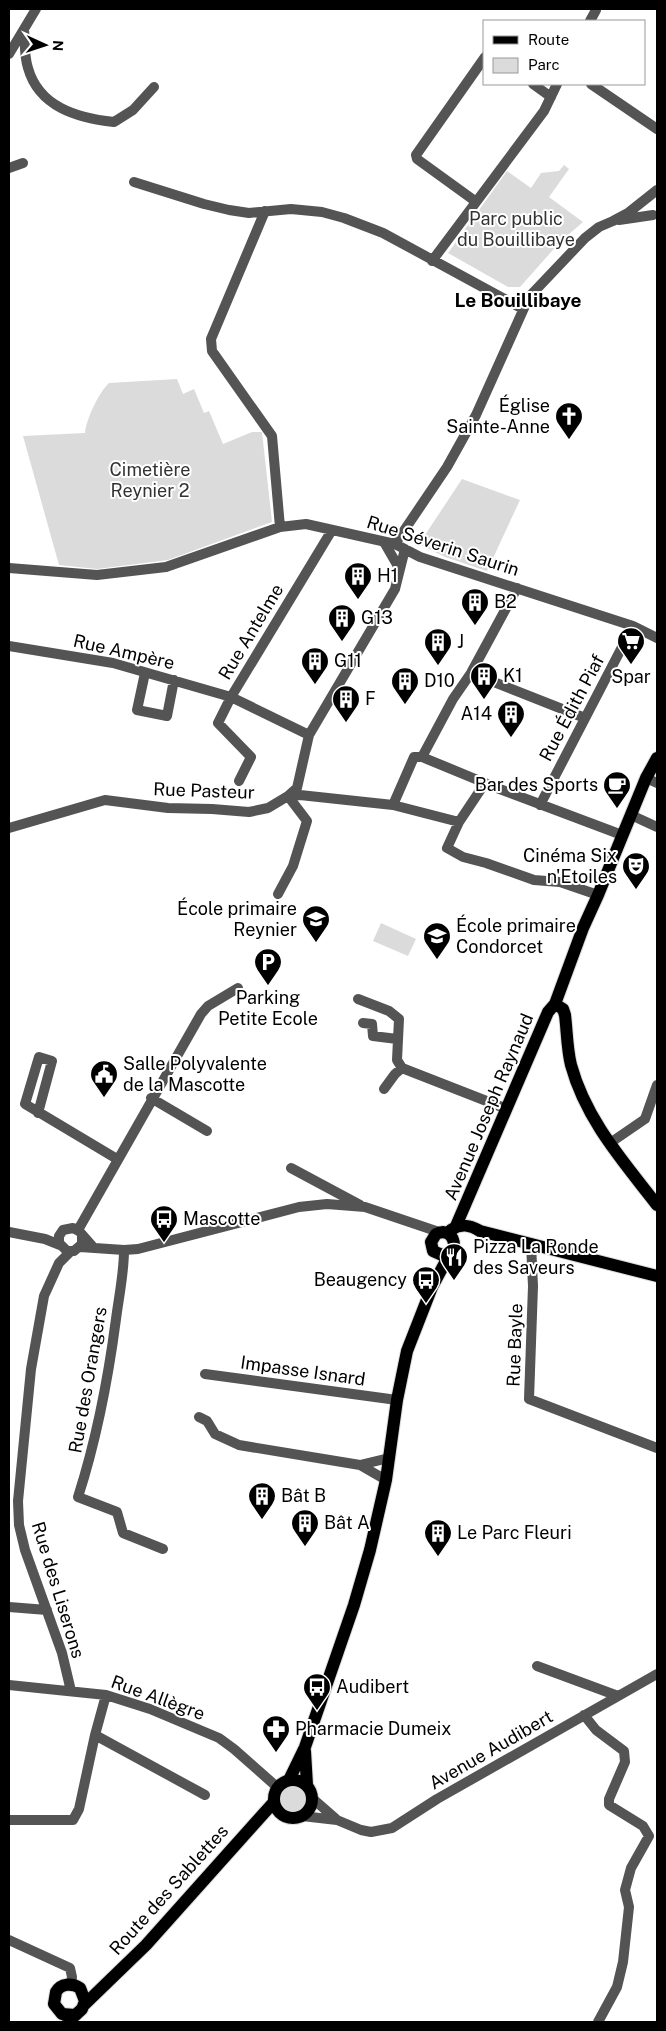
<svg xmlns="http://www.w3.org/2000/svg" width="666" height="2031" viewBox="0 0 666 2031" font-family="'Public Sans',sans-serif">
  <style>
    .green { fill: #dbdbdb }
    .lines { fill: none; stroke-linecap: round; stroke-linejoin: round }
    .major-casing { stroke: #dbdbdb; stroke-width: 14 }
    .minor { stroke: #545454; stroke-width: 10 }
    .major { stroke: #000; stroke-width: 12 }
    .labels { text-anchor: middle; stroke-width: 4; stroke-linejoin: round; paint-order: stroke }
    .park-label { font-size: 18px; fill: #323232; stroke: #fff }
    .poi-label { font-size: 18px; fill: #000; stroke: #fff; text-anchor: start }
    .street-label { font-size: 18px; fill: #000; stroke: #fff }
    .neighbourhood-label { font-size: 19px; font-weight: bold; fill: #000; stroke: #fff }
  </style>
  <rect width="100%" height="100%" fill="#fff"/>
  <path class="green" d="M564,165L569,169L549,197L583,222L560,242L520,287H508L448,253L507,171L531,188L541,173L559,171Z
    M177,379L183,394L194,389L204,413L209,411L223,444L252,432H262L272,522L168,560L97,569L59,565L23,436L85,433C86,420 99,392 109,383Z
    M462,479L520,500L487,571L445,557L419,544Z
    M381,923L416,939L408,956L373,941Z
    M274 1799a19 19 0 1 1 38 0a19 19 0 1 1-38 0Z"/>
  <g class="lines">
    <g class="major-casing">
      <path id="major" d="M555,1004L563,1009L565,1015C567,1031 567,1049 571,1065C586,1120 623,1161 657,1205
        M456,1226L548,1012L555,1004L583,928L598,895L646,778L657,758
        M451,1230C461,1223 470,1225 480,1231L657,1276
        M305,1751L307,1785
        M274 1799a19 19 0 1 1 38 0a19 19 0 1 1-38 0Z
        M289,1780L305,1747L354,1605L370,1550L386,1480L397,1400L407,1351L432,1287L454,1246C454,1235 446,1229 436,1234L431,1242L433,1251L442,1255L449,1253
        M84,2005L146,1945L274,1802
        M68,2022L82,2009L85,2001L80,1988C72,1983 61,1983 56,1992L54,2004L62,2014L75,2015"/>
    </g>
    <path class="minor" d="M590,21L596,10
      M24,29C25,41 24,56 28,68C39,107 77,118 114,122L133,110L154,87
      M9,54L36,9
      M533,84L551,97
      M591,84L657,129
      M9,168L23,163
      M134,182L204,204L229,210L249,213L291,209L322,212L344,218L383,233L523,309
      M475,201L417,159L416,155L485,57
      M265,211L211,339L212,351L272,436L280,527
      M619,220L653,215
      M432,261L544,111L557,84
      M384,542L399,568
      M395,544L447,467L476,415L529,297L585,238L599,227L613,221L628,213L657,190
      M9,568L97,575L166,567L280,527L306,524L395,544L420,557L633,626L657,638
      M9,646L113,663L231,697L218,723L251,757L239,781
      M145,673L137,710L167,716L174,680
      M471,673L585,718
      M309,735L395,589L405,549
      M422,757L453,699L471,673L517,588
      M646,778L657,783
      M485,783L459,822L447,848L463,857L486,863L534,880L560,882L598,895
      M393,805L459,822
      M540,805L633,626
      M631,815L657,827
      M9,828L105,800L168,808L212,809L249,812L268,808L288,796L300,795L393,805L414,757H422L497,788L622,835
      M278,894L293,866L307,821L288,796L297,788L309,735L231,697L332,530
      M358,999L389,1011L399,1019L397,1060L402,1068L507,1109
      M363,1023L372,1024L373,1036L397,1039
      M384,1089L395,1074L402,1068
      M151,1098L207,1131
      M38,1113L52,1061L39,1057L25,1104L117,1159
      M610,1143L645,1119L657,1085
      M291,1168L360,1205
      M78,1230L201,1014L208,1006L238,988
      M9,1232L45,1239L60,1245
      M82,1237V1244L74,1251H67L59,1243V1236L63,1230L73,1228L79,1231L94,1248
      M531,1244L533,1286L529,1399L657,1448
      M80,1247L124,1250L138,1249L299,1207L327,1204L365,1207L439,1232
      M124,1250C124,1273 119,1296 116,1319C108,1380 97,1438 78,1497L117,1512L123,1533L163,1549
      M205,1374L397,1400
      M199,1417L207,1421L215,1434L239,1445L360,1465L386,1480
      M360,1465L389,1458
      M9,1607L47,1610
      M537,1666L618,1696
      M9,1685L106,1695L150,1709L219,1738L234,1749L277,1787
      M71,1691L62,1653L25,1550L19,1525L18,1501L31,1369L44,1296L59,1263L71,1251
      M584,1715L596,1730L624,1751L625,1762L609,1799V1805L643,1826L649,1836L631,1868L625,1890L629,1907L623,1962L617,1987L598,2022
      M95,1735L205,1795
      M312,1798L336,1819
      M302,1816L337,1820L361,1830L371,1832L392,1828L437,1799L657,1674
      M9,1820H73L79,1809L95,1735L106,1695
      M9,1940L70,1968L72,1977L71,1984"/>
    <use href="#major" class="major"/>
  </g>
  <defs>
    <g id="church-pin" transform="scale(1.4375)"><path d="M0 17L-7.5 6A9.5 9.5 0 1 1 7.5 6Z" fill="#000" stroke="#fff"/><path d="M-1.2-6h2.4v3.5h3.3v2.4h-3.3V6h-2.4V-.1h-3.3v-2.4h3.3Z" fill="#fff"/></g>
    <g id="building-pin" transform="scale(1.4375)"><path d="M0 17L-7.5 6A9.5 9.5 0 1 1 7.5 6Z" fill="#000" stroke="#fff"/><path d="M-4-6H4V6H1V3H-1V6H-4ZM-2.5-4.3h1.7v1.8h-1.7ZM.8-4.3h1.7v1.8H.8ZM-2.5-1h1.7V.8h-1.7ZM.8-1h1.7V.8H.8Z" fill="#fff"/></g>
    <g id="supermarket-pin" transform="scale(1.4375)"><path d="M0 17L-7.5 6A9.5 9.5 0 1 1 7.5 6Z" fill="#000" stroke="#fff"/><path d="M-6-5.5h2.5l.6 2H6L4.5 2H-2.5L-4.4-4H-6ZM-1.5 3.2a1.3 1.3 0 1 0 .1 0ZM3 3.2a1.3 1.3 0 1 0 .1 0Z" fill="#fff"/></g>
    <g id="cafe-pin" transform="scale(1.4375)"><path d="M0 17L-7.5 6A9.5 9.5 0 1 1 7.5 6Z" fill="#000" stroke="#fff"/><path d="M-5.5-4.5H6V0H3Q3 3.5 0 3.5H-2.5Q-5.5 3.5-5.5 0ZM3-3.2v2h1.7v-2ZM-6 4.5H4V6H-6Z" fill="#fff"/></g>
    <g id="theatre-pin" transform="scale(1.4375)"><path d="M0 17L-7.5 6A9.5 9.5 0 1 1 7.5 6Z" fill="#000" stroke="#fff"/><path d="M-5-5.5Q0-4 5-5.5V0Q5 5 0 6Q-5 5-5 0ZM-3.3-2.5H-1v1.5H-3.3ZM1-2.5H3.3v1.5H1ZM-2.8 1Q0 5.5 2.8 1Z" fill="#fff"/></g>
    <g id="school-pin" transform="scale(1.4375)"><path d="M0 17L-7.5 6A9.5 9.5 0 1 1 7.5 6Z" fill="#000" stroke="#fff"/><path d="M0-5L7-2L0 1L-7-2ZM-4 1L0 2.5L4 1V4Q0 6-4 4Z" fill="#fff"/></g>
    <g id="parking-pin" transform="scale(1.4375)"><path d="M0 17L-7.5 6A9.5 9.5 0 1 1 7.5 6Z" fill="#000" stroke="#fff"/><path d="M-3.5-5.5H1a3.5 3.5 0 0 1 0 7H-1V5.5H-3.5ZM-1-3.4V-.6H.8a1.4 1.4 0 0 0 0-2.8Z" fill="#fff"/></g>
    <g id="civic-pin" transform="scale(1.4375)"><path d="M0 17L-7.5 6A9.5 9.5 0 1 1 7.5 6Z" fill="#000" stroke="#fff"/><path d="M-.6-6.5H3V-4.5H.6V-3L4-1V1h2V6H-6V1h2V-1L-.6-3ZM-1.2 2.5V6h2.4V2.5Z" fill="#fff"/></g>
    <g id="bus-pin" transform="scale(1.4375)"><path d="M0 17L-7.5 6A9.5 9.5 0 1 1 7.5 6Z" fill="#000" stroke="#fff"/><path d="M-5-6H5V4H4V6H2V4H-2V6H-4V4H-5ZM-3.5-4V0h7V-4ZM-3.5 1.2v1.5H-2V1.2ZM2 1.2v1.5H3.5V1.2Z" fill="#fff"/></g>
    <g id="restaurant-pin" transform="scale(1.4375)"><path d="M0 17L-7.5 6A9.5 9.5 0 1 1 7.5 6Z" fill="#000" stroke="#fff"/><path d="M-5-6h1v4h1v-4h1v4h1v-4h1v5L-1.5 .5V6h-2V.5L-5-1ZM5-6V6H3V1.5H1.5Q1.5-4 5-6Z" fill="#fff"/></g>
    <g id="pharmacy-pin" transform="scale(1.4375)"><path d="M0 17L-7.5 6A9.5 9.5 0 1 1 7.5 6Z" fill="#000" stroke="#fff"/><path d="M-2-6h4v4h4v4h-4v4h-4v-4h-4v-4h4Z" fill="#fff"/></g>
  </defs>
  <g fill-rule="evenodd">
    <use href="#church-pin" x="569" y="416"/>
    <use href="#building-pin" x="358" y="576"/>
    <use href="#building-pin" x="475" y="602"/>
    <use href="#building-pin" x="342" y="618"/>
    <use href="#supermarket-pin" x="631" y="641"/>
    <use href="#building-pin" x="438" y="642"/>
    <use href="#building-pin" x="315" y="661"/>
    <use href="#building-pin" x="484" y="676"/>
    <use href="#building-pin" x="405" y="681"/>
    <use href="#building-pin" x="346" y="699"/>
    <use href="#building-pin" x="511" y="714"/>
    <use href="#cafe-pin" x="617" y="785"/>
    <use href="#theatre-pin" x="636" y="866"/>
    <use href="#school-pin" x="316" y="919"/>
    <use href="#school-pin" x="437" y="936"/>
    <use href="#parking-pin" x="268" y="962"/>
    <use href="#civic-pin" x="104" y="1074"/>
    <use href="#bus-pin" x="164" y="1219"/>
    <use href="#restaurant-pin" x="454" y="1257"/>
    <use href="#bus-pin" x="426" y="1280"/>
    <use href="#building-pin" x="262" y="1496"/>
    <use href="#building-pin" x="305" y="1523"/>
    <use href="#building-pin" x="438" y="1533"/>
    <use href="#bus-pin" x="317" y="1687"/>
    <use href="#pharmacy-pin" x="276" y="1729"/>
  </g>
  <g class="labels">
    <g class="park-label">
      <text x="516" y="225">Parc public<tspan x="516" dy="21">du Bouillibaye</tspan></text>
      <text x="150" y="476">Cimetière<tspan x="150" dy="21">Reynier 2</tspan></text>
    </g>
    <g class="poi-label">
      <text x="550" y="412" text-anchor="end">Église<tspan x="550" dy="21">Sainte-Anne</tspan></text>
      <text x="377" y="582">H1</text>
      <text x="494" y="608">B2</text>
      <text x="361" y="624">G13</text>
      <text x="457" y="648">J</text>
      <text x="334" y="667">G11</text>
      <text x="503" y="682">K1</text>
      <text x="631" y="683" text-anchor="middle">Spar</text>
      <text x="424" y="687">D10</text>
      <text x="365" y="705">F</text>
      <text x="492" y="720" text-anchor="end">A14</text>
      <text x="598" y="791" text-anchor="end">Bar des Sports</text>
      <text x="617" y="862" text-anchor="end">Cinéma Six<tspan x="617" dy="21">n'Etoiles</tspan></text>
      <text x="297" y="915" text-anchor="end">École primaire<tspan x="297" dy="21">Reynier</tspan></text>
      <text x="456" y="932">École primaire<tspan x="456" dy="21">Condorcet</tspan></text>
      <text x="268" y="1004" text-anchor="middle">Parking<tspan x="268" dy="21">Petite Ecole</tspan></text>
      <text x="123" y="1070">Salle Polyvalente<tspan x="123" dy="21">de la Mascotte</tspan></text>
      <text x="183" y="1225">Mascotte</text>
      <text x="473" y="1253">Pizza La Ronde<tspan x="473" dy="21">des Saveurs</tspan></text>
      <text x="407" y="1286" text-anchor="end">Beaugency</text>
      <text x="281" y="1502">Bât B</text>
      <text x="324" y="1529">Bât A</text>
      <text x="457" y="1539">Le Parc Fleuri</text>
      <text x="336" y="1693">Audibert</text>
      <text x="295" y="1735">Pharmacie Dumeix</text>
    </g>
    <g class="street-label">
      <text transform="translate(443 546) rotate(18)" y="6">Rue Séverin Saurin</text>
      <text transform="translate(251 632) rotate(-59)" y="6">Rue Antelme</text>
      <text transform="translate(124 652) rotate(13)" y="6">Rue Ampère</text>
      <text transform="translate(572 708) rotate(-62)" y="6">Rue Édith Piaf</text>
      <text transform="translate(204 791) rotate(2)" y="6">Rue Pasteur</text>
      <text transform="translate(489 1107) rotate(-67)" y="6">Avenue Joseph Raynaud</text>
      <text transform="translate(515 1345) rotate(-88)" y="6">Rue Bayle</text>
      <text transform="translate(303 1371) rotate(8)" y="6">Impasse Isnard</text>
      <text transform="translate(88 1380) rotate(-80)" y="6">Rue des Orangers</text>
      <text transform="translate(58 1590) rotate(73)" y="6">Rue des Liserons</text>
      <text transform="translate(158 1698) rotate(20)" y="6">Rue Allègre</text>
      <text transform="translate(491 1750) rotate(-30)" y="6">Avenue Audibert</text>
      <text transform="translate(169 1890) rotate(-48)" y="6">Route des Sablettes</text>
    </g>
    <g class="neighbourhood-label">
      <text x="518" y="307">Le Bouillibaye</text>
    </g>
  </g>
  <rect width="666" height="2031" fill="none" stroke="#000000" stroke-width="20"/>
  <rect x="483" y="20" width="162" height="65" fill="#ffffff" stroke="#999999"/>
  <rect x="493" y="36" width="25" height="8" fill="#000000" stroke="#999999"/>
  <text x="528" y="45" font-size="15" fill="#000000">Route</text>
  <rect x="493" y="58" width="25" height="15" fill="#dbdbdb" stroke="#999999"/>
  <text x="528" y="70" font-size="15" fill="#000000">Parc</text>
  <g transform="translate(45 45) rotate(93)" stroke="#ffffff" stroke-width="4" paint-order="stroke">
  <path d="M0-4L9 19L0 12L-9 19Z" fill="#000000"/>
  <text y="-8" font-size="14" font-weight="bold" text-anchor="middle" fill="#000000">N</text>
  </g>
</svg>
